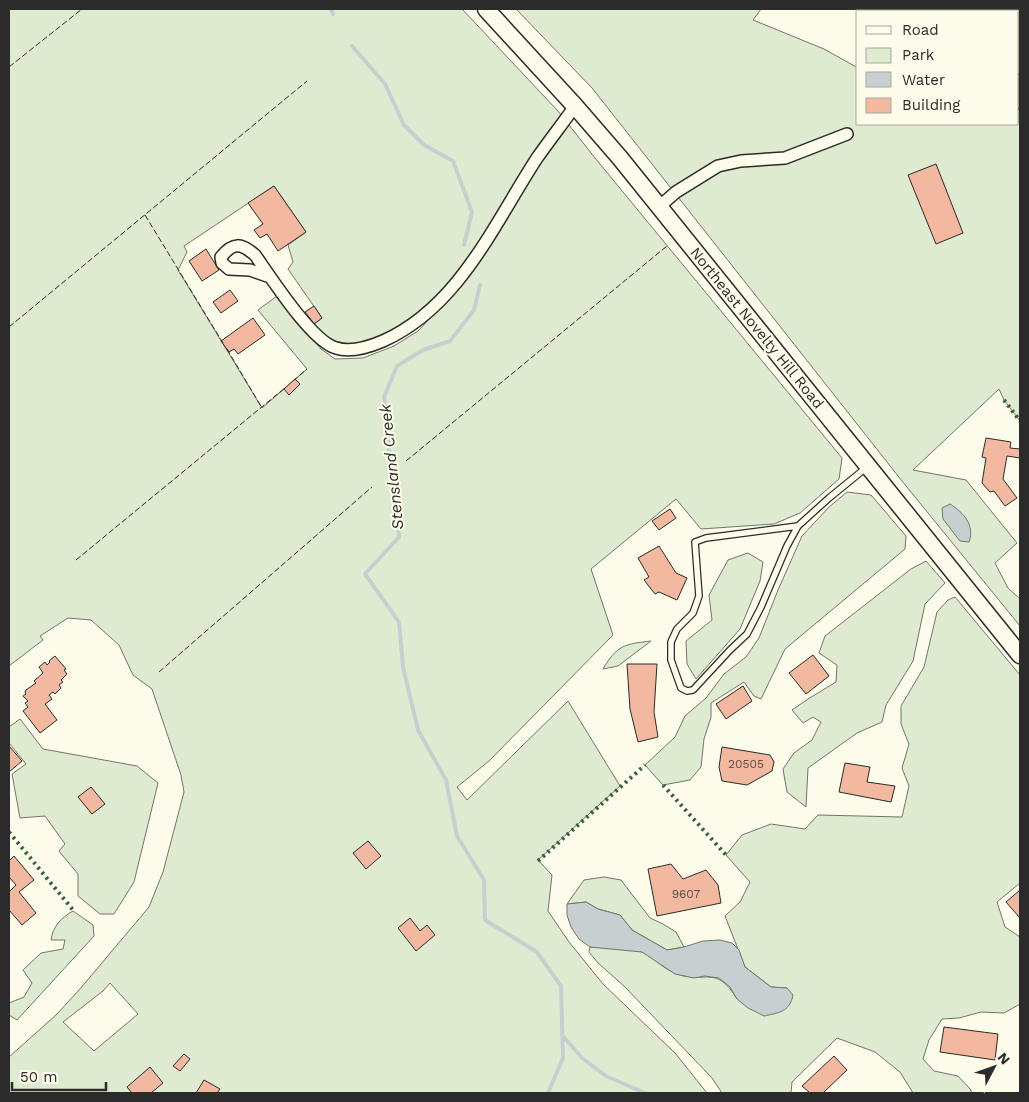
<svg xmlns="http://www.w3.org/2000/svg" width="1029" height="1102" viewBox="0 0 1029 1102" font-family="'Work Sans',sans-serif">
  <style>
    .green { fill: #deebd1; stroke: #74746e; fill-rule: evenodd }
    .water { fill: #c7d0d0; stroke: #74746e }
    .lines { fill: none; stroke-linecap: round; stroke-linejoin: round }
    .stream { stroke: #c7d0d0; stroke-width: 4 }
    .building { fill: #f2b8a0; stroke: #2b2b2b }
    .lane-casing { stroke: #2b2b2b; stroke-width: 8 }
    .street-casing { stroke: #2b2b2b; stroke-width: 14 }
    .secondary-casing { stroke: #2b2b2b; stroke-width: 19 }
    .lane { stroke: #fdfbea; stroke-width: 5.5 }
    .street { stroke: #fdfbea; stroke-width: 11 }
    .secondary { stroke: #fdfbea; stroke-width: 16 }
    .hedge { stroke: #34623c; stroke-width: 4; stroke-dasharray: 2.5 4; stroke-linecap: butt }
    .fence { stroke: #2b2b2b; stroke-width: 1; stroke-dasharray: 6 2.5; stroke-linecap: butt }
    .labels { text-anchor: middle; stroke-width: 4; stroke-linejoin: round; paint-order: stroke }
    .number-label { font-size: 12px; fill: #5d4e48 }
    .street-label { font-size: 15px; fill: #2b2b2b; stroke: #fdfbea }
    .water-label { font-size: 16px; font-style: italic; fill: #2b2b2b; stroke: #fdfbea }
  </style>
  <rect width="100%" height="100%" fill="#fdfbea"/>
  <path class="green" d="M9,9H462L558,111L595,158L842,458L839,479L800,513L774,524L701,529L676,499L591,569L613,635L489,761L457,787L467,800L568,701L620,786L538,860L552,875L548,911L569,942L603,984L675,1053L707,1093H9V1057L56,1015L80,989L149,907L163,872L184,792L181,775L152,689L133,675L119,645L91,620L68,618L40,636L43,640L9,666ZM274,186L306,232L288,245L293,262L288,269L322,318L314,324C321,335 343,347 357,346C361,346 367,342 371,341C405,328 434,304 463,283L418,331L394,346L363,358L335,359L321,349L277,296L258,310L307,369L262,408L178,270L187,252L184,246ZM110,983L138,1014L94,1051L63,1022L103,991Z
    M516,9H761L753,20L824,49L858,68V124H1018V11H918L916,9H1020V421L1004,400L999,389L913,470L966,480L1017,543L995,563L1008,588L1020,599V626L902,481L592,88Z
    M847,492L871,495L906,536L905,549L785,649L761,699L754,696L744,682L711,703V717L704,739L701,767L690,780L663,785L645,765L675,737L685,716L706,698L724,674L746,657L759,638L778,590L802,536L829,507Z
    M748,553L763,562L760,581L740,629L696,679L687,664L686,641L712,620L709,595L728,560Z
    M926,561L945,583L925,604L913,661L886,705L882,722L857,733L808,768L806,807L787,792L783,769L794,753L812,740L821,722L813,717L803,723L792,710L808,699L836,682L837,665L819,653L825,636L911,569Z
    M955,597L1020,675V883L997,902L1005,927L1020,937V1004L1004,1013L981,1012L959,1018L942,1019L929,1040L923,1059L934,1071L958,1076L971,1090V1093H913L900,1072L875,1052L837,1038L792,1082L791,1093H722L712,1078L624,986L598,963L589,952L590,947C603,948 635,948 644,953C655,959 665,970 677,974C706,984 716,964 737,999L787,988L771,987L745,967L725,916L740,902L750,882L726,855L742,835L771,824L805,829L818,815L902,817L909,786L902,768L909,744L901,724V706L924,667L937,612L948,600Z
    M651,641L618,666L603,669C617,645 625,644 651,641Z
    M20,719L43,749L137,766L158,783L134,882L114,914H100L78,896V874L59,851L65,844L45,816L20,818L12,774L26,764L9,743V727Z
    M604,877L621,880L650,918L663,924L676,932L684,947L667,950L632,930L620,915L598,909L586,902L567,904L584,880Z
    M73,911L93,925L94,936L17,1020L9,1015V1003L24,997L32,983L23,970L41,953L63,949L65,940H51C53,926 61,918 73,911Z"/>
  <path class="water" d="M950,504C964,513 975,525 969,542L960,541L943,519L942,508Z
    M586,902L598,909L620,915L632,930L667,950L684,947L703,941L720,940L732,943L739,950L745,967L771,987L787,988L793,995C790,1012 778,1013 764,1016L748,1008L737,999L730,987L719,978L705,976L694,978L675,974L642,952L590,947L579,939L571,927L567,915V904Z"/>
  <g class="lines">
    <path class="stream" d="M331,9L333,14
      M352,46L385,84L404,125L424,145L453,161L472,212L464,245
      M480,285L474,310L450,341L423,350L397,366L384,397L389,451L398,500L399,537L365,574L399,622L403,667L418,730L446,780L457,836L484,880L485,920L537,952L561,986L563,1058L548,1093
      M562,1035L582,1058L606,1076L645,1093"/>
  </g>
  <path class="building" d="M1020,73V113L1018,107V74Z
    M936,164L963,233L936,244L908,175Z
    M274,186L306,232L278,251L267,234L260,238L254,230L263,224L248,203Z
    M206,249L219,270L202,281L189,261Z
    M230,290L238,301L221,313L213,302Z
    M314,306L322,318L314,324L305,312Z
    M253,318L265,335L238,354L234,349L229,352L221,341Z
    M295,379L300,384L289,395L284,389Z
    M986,438L1011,442L1010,448L1020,449V458L1007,456L1003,479L1017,498L1005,506L994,491L990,492L982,483L986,458L982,457Z
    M670,509L676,518L659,530L652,521Z
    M659,546L676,573L687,578L677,600L659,592L655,594L644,580L649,577L638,558Z
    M813,655L829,676L806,694L789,673Z
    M55,656L66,669L64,670L67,674L61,680L63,682L59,685L61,688L55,694L53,692L49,695L52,699L45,704L57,720L40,733L23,711L28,707L25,703L28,701L23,696L26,694L25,692L26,690L36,683L34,681L43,673L39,667L45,662L47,665L50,662L49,661Z
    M627,664H657L654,712L658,737L638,742L630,709Z
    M743,686L752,701L726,719L716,704Z
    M9,746L22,761L9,772Z
    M722,747L770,755L774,762L772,771L747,785L722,781L719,767Z
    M845,763L870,767L867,782L895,786L891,802L839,792Z
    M91,787L105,804L92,814L78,797Z
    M368,841L381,856L366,869L353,853Z
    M14,856L34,880L19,892L36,913L22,925L9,910V892L16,885L9,877V861Z
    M671,864L683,879L706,870L718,885L721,903L657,916L648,869Z
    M1020,890V918L1006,902Z
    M410,918L420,931L427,925L435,935L416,951L398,928Z
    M944,1027L998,1034L995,1060L940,1052Z
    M184,1054L190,1059L180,1071L173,1066Z
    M834,1056L847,1070L823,1093H810L802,1086Z
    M150,1067L163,1083L151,1093H132L127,1087Z
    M204,1080L220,1089L217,1093H196Z"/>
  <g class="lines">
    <g class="lane-casing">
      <path id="lane" d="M798,526L706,538L695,542L699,596L693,613L677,629L671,642V660L681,688L687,691L693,690L730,650L747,634L761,607L787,546L798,526L829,498L867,467"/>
    </g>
    <g class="street-casing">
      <path id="street" d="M660,206L676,192L718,166L741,161L785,158L847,134
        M270,277L250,270L229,269L222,263L221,257C233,242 241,243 255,255C270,276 312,342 336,348C351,353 369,347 383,341C459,307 494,224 537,158C549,141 563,123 575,106"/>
    </g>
    <g class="secondary-casing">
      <path id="secondary" d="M486,9L575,106L620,158L1020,655"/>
    </g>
    <use href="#lane" class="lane"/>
    <use href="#street" class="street"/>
    <use href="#secondary" class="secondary"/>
    <path class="hedge" d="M1004,400L1020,421
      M663,785L726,855
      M9,832L73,910
      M538,861L645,765"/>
    <path class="fence" d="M9,67L82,9
      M145,215L223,343
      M9,327L307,81
      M227,349L262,408
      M293,381L307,369
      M406,461L667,246
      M76,560L286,387
      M159,672L372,487"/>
  </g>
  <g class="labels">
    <g class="number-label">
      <text x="746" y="768">20505</text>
      <text x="686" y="898">9607</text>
    </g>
    <g class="street-label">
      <text transform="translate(757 328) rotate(51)" y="5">Northeast Novelty Hill Road</text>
    </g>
    <g class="water-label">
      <text transform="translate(391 467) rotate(-96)" y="6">Stensland Creek</text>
    </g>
  </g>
  <rect width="1029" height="1102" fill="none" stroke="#2b2b2b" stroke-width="20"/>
  <rect x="856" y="10" width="162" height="115" fill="#fdfbea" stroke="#a9a89e"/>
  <rect x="866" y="26" width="25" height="8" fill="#fdfbea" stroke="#a9a89e"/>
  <text x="902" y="35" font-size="15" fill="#2b2b2b">Road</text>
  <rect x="866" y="48" width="25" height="15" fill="#deebd1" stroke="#a9a89e"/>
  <text x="902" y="60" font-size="15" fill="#2b2b2b">Park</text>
  <rect x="866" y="72" width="25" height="15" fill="#c7d0d0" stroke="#a9a89e"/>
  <text x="902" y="85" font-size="15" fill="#2b2b2b">Water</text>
  <rect x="866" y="98" width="25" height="15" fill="#f2b8a0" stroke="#a9a89e"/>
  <text x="902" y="110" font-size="15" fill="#2b2b2b">Building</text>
  <g transform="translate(994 1067) rotate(49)" stroke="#fdfbea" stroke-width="4" paint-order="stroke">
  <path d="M0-4L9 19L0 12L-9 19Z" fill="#2b2b2b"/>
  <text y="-8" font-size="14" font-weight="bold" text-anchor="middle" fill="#2b2b2b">N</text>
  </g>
  <path d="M12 1082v8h94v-8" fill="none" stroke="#2b2b2b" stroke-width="2.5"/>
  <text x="20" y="1082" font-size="15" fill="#2b2b2b" stroke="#fdfbea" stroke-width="4" paint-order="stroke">50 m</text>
</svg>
